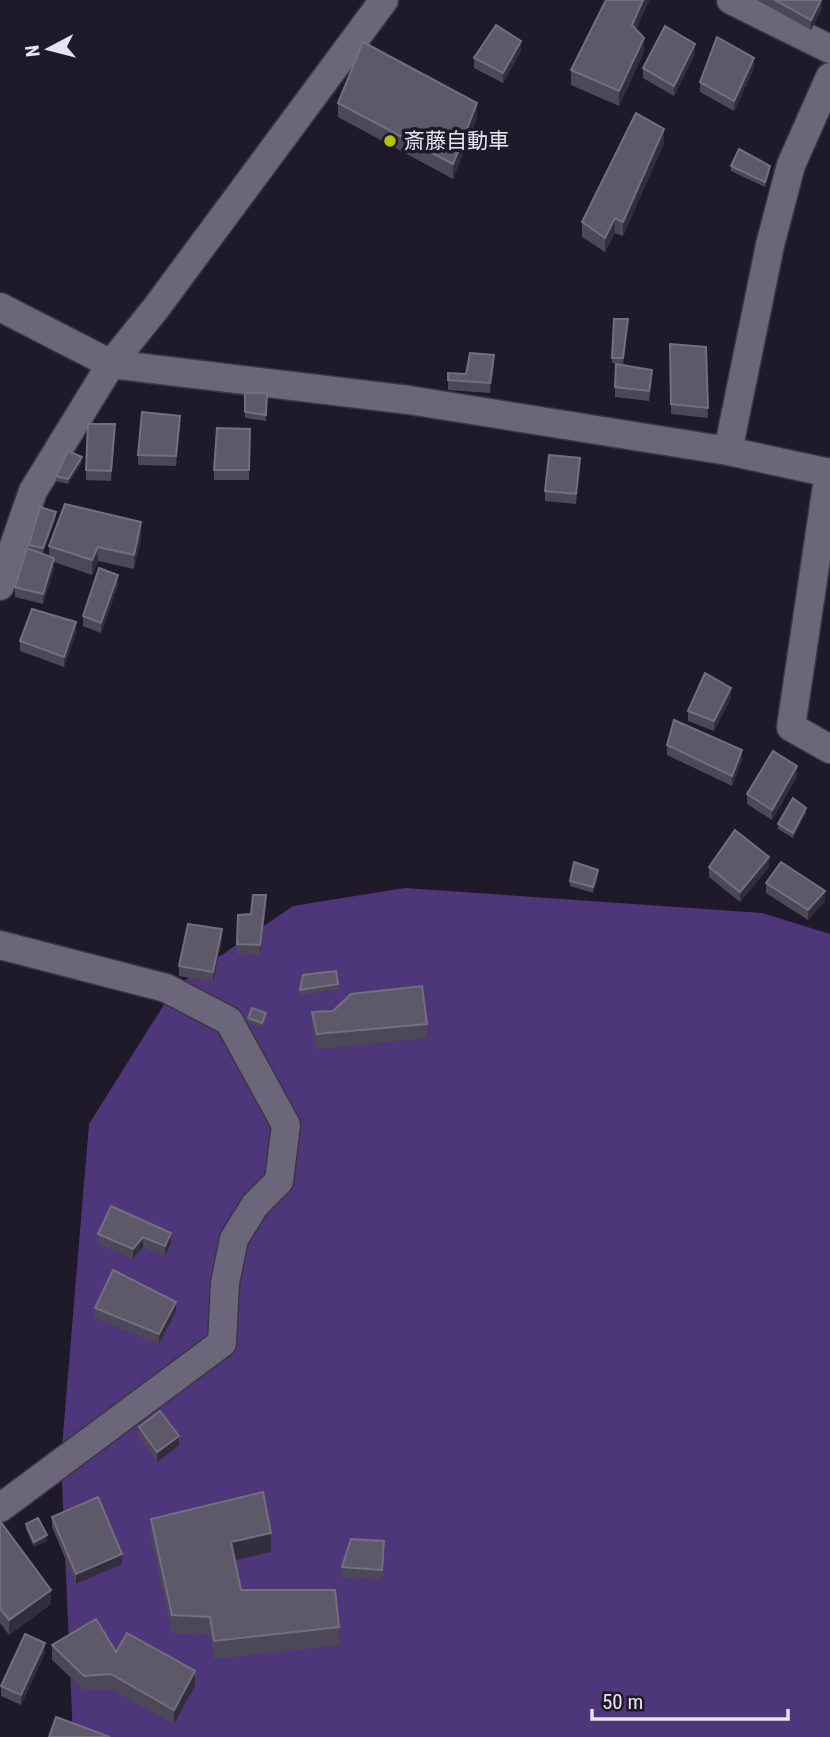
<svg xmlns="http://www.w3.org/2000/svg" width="830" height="1737" viewBox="0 0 830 1737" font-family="'Roboto Condensed','Noto Sans JP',sans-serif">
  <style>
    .forest { fill: #4e367b }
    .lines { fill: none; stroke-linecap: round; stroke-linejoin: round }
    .minor-casing { stroke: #3a3643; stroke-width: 31 }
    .minor { stroke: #6b6679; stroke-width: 28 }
    .wall { fill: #4c4858 }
    .shaded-wall { fill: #332e3f }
    .building { fill: #5d5969; stroke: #726f7e; stroke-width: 2 }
    .poi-dot { fill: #b1c500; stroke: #1f1a2a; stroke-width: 2.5 }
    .labels { text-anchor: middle; stroke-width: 7; stroke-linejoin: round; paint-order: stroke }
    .poi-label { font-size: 21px; fill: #e8e5f0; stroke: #1f1a2a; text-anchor: start }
  </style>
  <rect width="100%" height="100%" fill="#1f1a2a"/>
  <path class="forest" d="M405,888L762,913L830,934V1737H73L61,1459L89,1124L175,987L293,906Z"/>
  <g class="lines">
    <g class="minor-casing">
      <path id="minor" d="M731,0L830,49
        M0,307L111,364L409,400L728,451L830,473
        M728,451L770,245L791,165L830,77
        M829,472L791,727L830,749
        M0,586L33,491L111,364L156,308L384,0
        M0,945L166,988L229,1021L286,1125L279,1181L255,1205L234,1239L225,1283L222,1343L0,1508"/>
    </g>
    <use href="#minor" class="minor"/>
  </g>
  <path class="wall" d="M606,0H649L636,30L644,52L619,106L571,85V70Z
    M757,0H822V8L811,30Z
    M521,51L503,83L474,68V58Z
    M695,54L674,96L643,78V68Z
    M754,68L734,111L700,92V82Z
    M338,103L477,118L453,179L338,117Z
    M664,143L623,236L615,233L605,252L582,237V222Z
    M731,166L770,171L765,187L731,171Z
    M614,319L628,324L623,364L612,363Z
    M670,344L706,347L708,418L671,414Z
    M494,365L490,393L448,390V373L466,374Z
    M652,381L649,401L615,397V387Z
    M245,393H267L266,421L245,418Z
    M180,426L176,466L138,465V455Z
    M250,429L249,480H214V470Z
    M115,434L111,481L86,480V470Z
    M82,462L68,484L56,481V476Z
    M580,468L576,504L545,501V491Z
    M56,518L43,553L38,552L49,556V546L141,537L134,569L98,561L92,575L54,562V568L43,604L15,597V587L29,548V545Z
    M118,585L101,633L83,626V616Z
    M76,632L64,667L20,651V641Z
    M731,698L714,731L688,721V711Z
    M667,745L742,760L732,786L667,755Z
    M797,776L772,820L747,804V794Z
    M806,813L793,838L778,829V824Z
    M709,867H769L740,902L709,877Z
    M598,876L593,893L570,886V881Z
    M766,883L825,901L808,920L766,893Z
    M266,905L260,955L237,954V944L251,914Z
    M222,939L213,982L179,976V966Z
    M336,971L338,989L300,995V990Z
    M312,1012L427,1024V1038L317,1049L312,1026Z
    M248,1018L266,1019L262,1028L248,1023Z
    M111,1206L171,1243L165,1256L143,1247L133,1259L98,1244V1234Z
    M95,1308L176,1312L159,1344L95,1318Z
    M139,1427L179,1446L157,1462L139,1437Z
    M52,1517L122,1564L76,1584L52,1527Z
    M151,1519L271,1552L235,1560L241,1590L339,1627V1645L214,1659L210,1635L172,1633L151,1538Z
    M0,1521L51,1604L9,1635L0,1623Z
    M26,1524L47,1541L34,1547L26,1529Z
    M384,1551L382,1580L342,1577V1567Z
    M52,1645L116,1652L195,1686L174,1724L111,1689L84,1690L52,1660Z
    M45,1653L21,1705L1,1696V1686Z"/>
  <path class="shaded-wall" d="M643,0H649L632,40V25Z
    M821,0H822V8L811,30V20Z
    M644,38V52L619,106V91Z
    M521,41V51L503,83V73Z
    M695,44V54L674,96V86Z
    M754,58V68L734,111V101Z
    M477,103V118L453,179V164Z
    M664,129V143L623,236V222Z
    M770,166V171L765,187V182Z
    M615,218V233L605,252V238Z
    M494,355V365L490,393V383Z
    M180,416V426L176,466V456Z
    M115,424V434L111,481V471Z
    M82,457V462L68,484V479Z
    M580,458V468L576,504V494Z
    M56,512V518L43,553V548Z
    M141,522V537L134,569V555Z
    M98,547V561L92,575V560Z
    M54,558V568L43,604V594Z
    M118,575V585L101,633V623Z
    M76,622V632L64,667V657Z
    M731,688V698L714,731V721Z
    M742,750V760L732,786V776Z
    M797,766V776L772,820V810Z
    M806,808V813L793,838V833Z
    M769,857V867L740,902V892Z
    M598,870V876L593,893V887Z
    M825,891V901L808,920V910Z
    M266,895V905L260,955V945Z
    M222,929V939L213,982V972Z
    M171,1233V1243L165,1256V1246Z
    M143,1237V1247L133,1259V1249Z
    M176,1302V1312L159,1344V1334Z
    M179,1436V1446L157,1462V1452Z
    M271,1533V1552L231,1561V1542Z
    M47,1535V1541L34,1547V1542Z
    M122,1554V1564L76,1584V1574Z
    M51,1590V1604L9,1635V1620Z
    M45,1643V1653L21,1705V1695Z
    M195,1671V1686L174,1724V1710Z"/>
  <path class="building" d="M606,0H643L632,25L644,38L619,91L571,70Z
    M775,0H821L811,20Z
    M496,25L521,41L503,73L474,58Z
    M665,26L695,44L674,86L643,68Z
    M717,37L754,58L734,101L700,82Z
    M363,42L477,103L453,164L338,103Z
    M636,113L664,129L623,222L615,218L605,238L582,222Z
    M739,149L770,166L765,182L731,166Z
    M614,319H628L623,358H612Z
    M670,344L706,347L708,408L671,404Z
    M470,353L494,355L490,383L448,380V373L466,374Z
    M616,364L652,370L649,391L615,387Z
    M245,393H267L266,415L245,412Z
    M142,412L180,416L176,456L138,455Z
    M88,424H115L111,471L86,470Z
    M217,428L250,429L249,470H214Z
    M68,451L82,457L68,479L56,476Z
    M549,455L580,458L576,494L545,491Z
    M65,504L141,522L134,555L98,547L92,560L49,546Z
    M40,507L56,512L43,548L29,545Z
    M27,548L54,558L43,594L15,587Z
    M99,568L118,575L101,623L83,616Z
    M32,609L76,622L64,657L20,641Z
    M705,673L731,688L714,721L688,711Z
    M674,720L742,750L732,776L667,745Z
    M773,751L797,766L772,810L747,794Z
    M793,798L806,808L793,833L778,824Z
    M735,830L769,857L740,892L709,867Z
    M574,862L598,870L593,887L570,881Z
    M781,862L825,891L808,910L766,883Z
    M253,895H266L260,945L237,944L238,915L251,914Z
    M188,924L222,929L213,972L179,966Z
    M336,971L338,984L300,990L303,975Z
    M422,986L427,1024L317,1034L312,1012L333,1011L351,994Z
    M252,1008L266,1013L262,1023L248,1018Z
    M111,1206L171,1233L165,1246L143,1237L133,1249L98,1234Z
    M113,1270L176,1302L159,1334L95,1308Z
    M160,1411L179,1436L157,1452L139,1427Z
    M263,1492L271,1533L231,1542L241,1590H335L339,1627L214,1641L210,1617L172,1615L151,1519Z
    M98,1497L122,1554L76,1574L52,1517Z
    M38,1518L47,1535L34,1542L26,1524Z
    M0,1521L51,1590L9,1620L0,1608Z
    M351,1539L384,1541L382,1570L342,1567Z
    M96,1619L116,1652L127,1633L195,1671L174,1710L111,1674L84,1676L52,1645Z
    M25,1634L45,1643L21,1695L1,1686Z
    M56,1717L110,1737H49Z"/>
  <circle class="poi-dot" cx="390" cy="141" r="7"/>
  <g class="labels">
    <g class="poi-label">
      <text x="404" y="148">斎藤自動車</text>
    </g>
  </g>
  <g transform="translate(49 49) rotate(263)" stroke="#1f1a2a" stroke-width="5" paint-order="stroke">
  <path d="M0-5L12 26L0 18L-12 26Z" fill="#e8e5f0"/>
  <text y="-10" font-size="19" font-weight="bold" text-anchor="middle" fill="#e8e5f0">N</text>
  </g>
  <path d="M592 1709v10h196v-10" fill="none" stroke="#e8e5f0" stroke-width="3.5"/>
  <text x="602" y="1709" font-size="21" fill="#e8e5f0" stroke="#1f1a2a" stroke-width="5" paint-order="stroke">50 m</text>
</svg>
